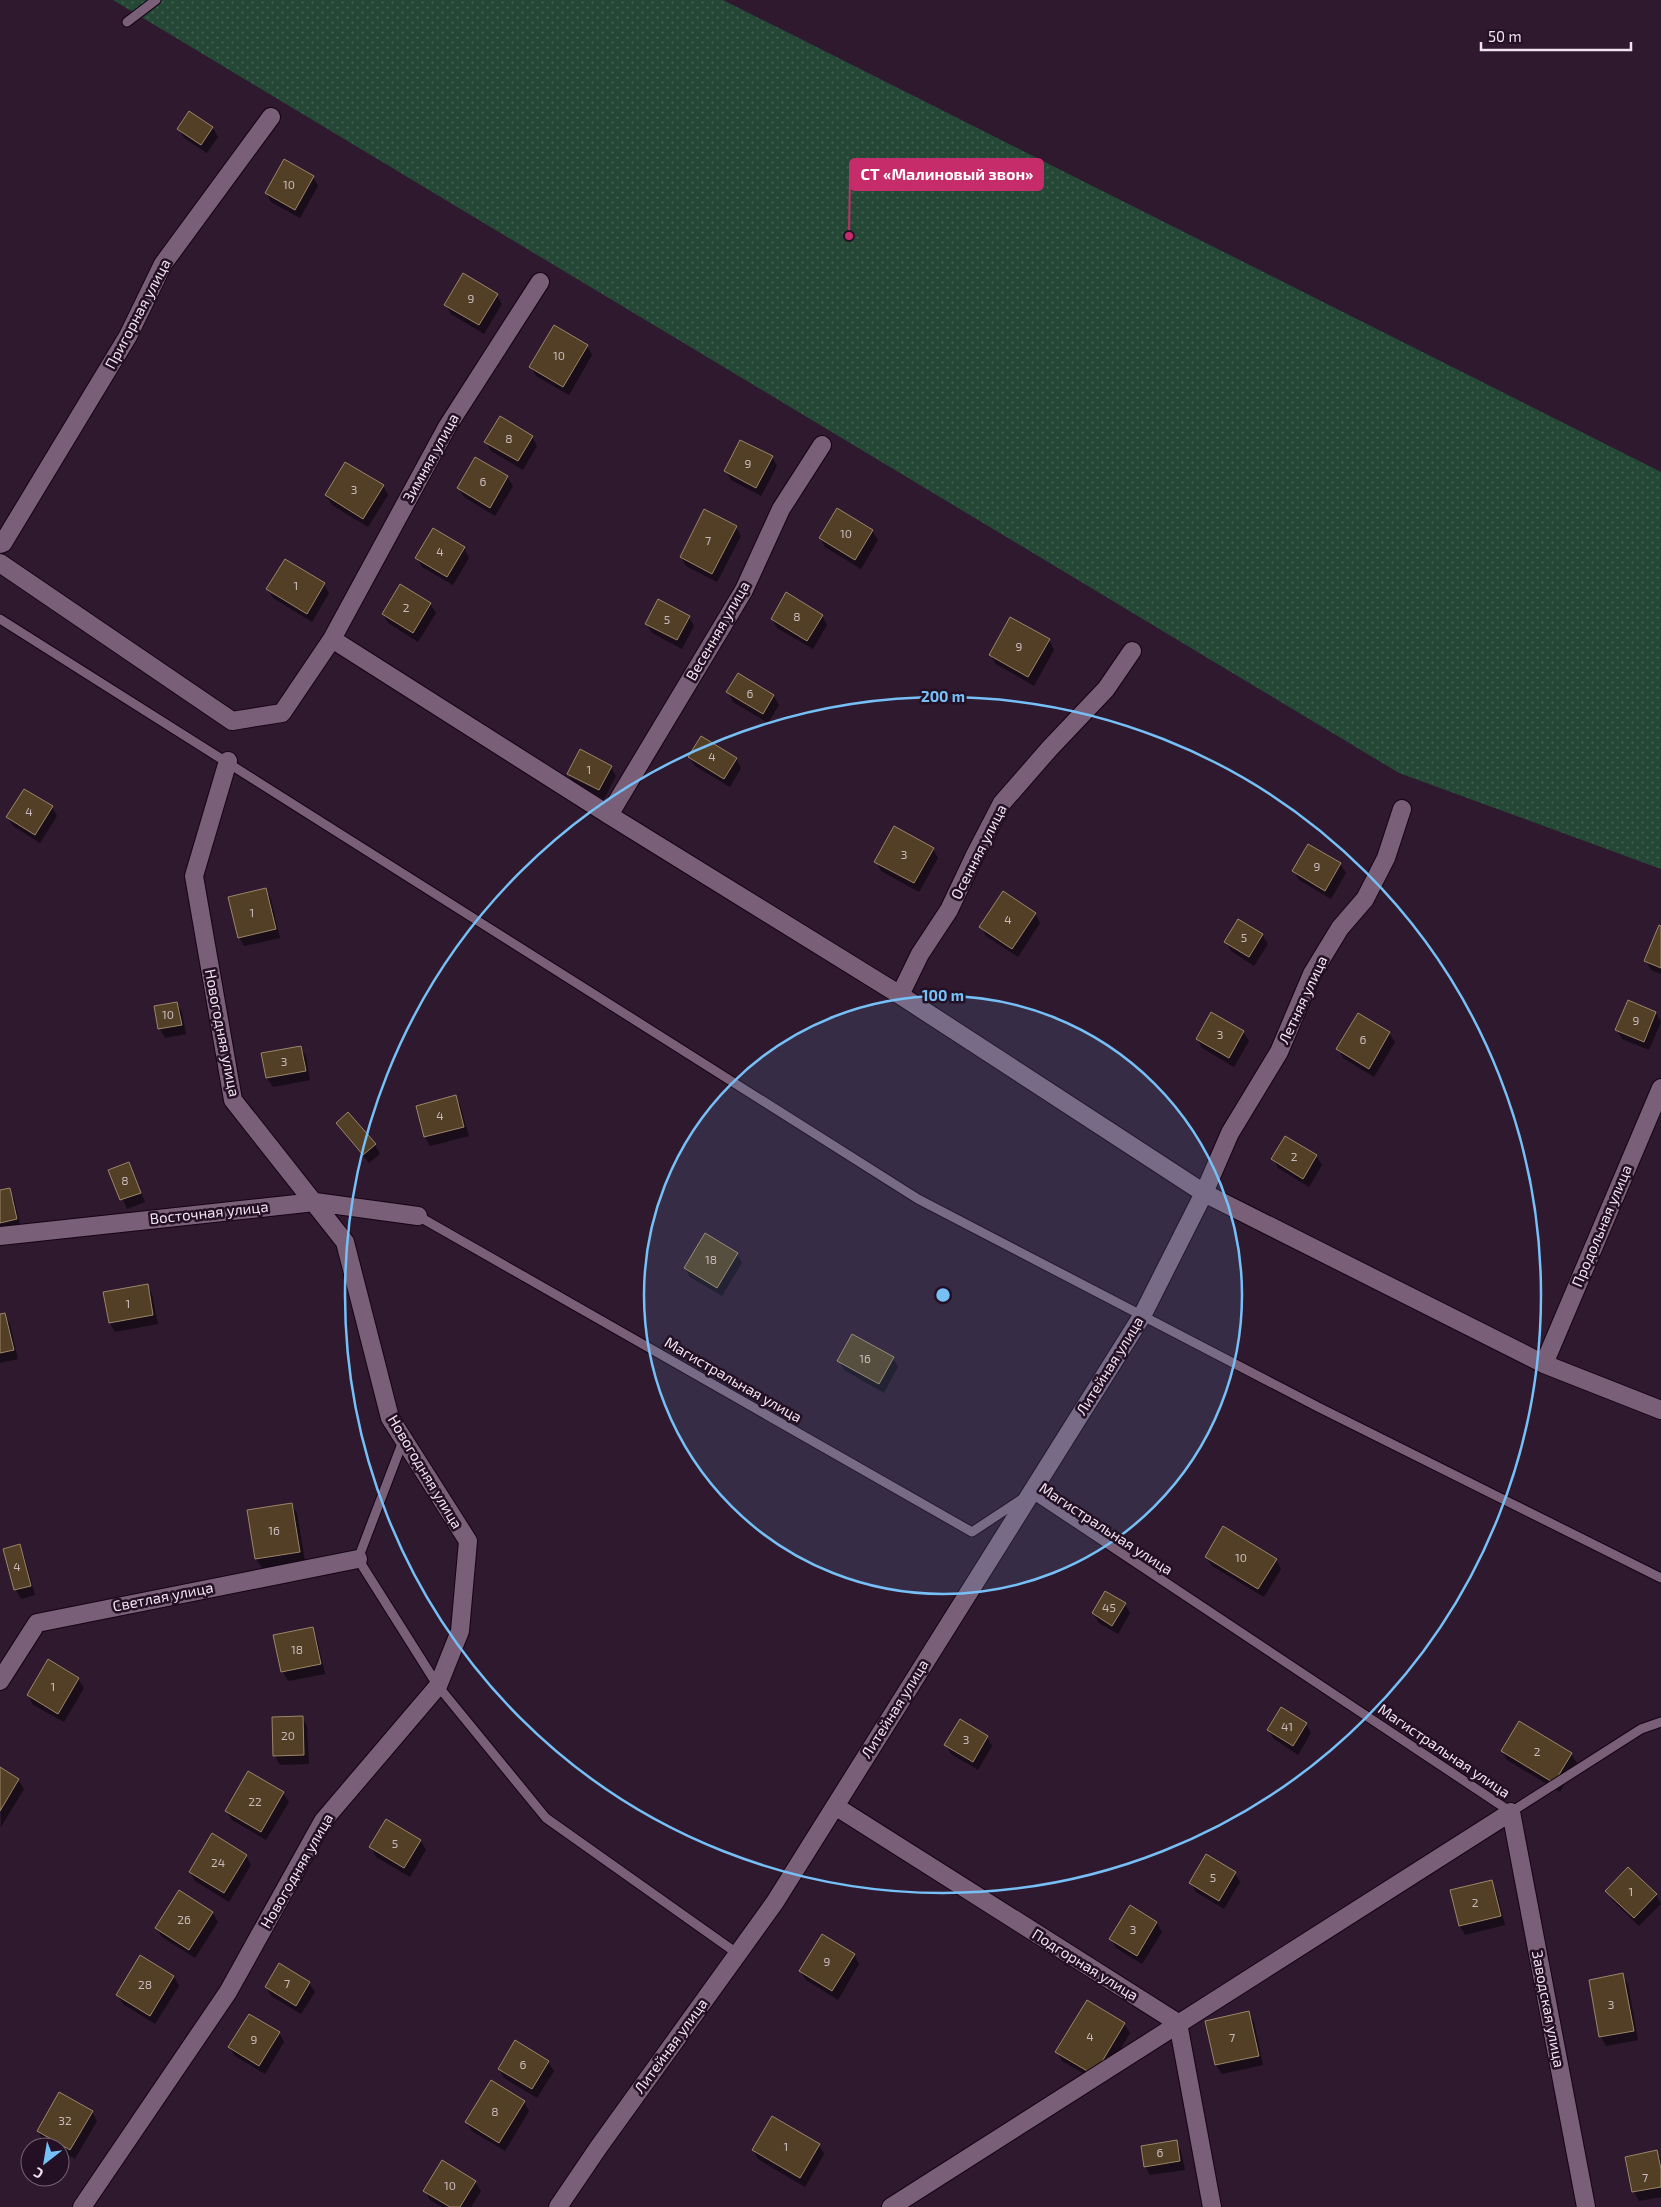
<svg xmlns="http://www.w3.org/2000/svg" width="1661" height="2207" viewBox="0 0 1661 2207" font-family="'Exo 2',sans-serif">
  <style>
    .garden { fill: url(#garden-dots) }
    .shadow { fill: #0007 }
    .building { fill: #533f25; stroke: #9c866a }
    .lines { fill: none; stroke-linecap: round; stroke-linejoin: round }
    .service-casing { stroke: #160415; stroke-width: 11 }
    .minor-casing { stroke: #160415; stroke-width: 20 }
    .service { stroke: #796078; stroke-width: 9 }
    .minor { stroke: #796078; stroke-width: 18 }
    .ring { fill: none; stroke: #76c0f7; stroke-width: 2.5 }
    .labels { text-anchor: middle; stroke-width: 5; stroke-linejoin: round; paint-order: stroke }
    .number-label { font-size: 12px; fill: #cababe }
    .street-label { font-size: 15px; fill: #f2e3f1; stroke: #241024 }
    .centre { fill: #76c0f7; stroke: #241024; stroke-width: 2.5 }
    .ring-label { font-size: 15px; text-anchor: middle; font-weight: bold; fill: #76c0f7; stroke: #241024; stroke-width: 5; stroke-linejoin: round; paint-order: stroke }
    .leader { fill: none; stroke: #c72c6a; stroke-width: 2 }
    .callout-dot { fill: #c72c6a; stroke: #241024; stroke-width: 2 }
    .callout { fill: #c72c6a; stroke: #c72c6a; stroke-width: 2 }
    .callout-label { font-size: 16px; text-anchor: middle; font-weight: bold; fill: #fff }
  </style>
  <defs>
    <pattern id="garden-dots" width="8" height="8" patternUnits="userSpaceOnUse" patternTransform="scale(1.25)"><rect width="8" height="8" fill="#244835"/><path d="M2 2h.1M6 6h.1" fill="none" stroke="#446253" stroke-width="1.8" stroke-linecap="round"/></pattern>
  </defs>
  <rect width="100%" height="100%" fill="#2e192e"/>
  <path class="garden" d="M113,0H723L1661,472V869L1399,773Z"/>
  <path class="shadow" d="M213,128L218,137L207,153L184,138L179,129Z
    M313,177L318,186L300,218L271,202L266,193Z
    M497,295L502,304L484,334L451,314L446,305Z
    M587,346L592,355L569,395L536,376L531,367Z
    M532,437L537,446L523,470L491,451L486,442Z
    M772,457L777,466L761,496L731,480L726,471Z
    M507,477L513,486L495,516L464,497L458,488Z
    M383,486L388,495L368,527L332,505L326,496Z
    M736,527L741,536L717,582L686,566L681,557Z
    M872,531L878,540L861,569L825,547L820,538Z
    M464,548L469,558L453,585L422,567L417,558Z
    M324,584L329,593L312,622L273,598L268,589Z
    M401,586L430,604L436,613L418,642L388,623L383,614Z
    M822,615L827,625L813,649L777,628L772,619Z
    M689,617L694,626L682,649L652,633L646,624Z
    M1049,640L1054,650L1034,686L996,664L990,655Z
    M738,675L774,696L779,705L768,723L733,702L728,692Z
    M689,757L736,758L741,768L730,787L695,766Z
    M611,767L616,776L604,799L574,783L568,774Z
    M52,807L57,816L40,843L13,826L7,817Z
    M933,849L938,858L919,892L881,871L876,862Z
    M1340,864L1346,873L1331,899L1299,880L1294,871Z
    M266,890L271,899L280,938L244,946L239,937Z
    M1035,913L1040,923L1018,957L986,936L981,927Z
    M1239,921L1262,935L1268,944L1254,966L1231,951L1226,942Z
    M1661,928V974L1651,970L1646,961Z
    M177,1003L182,1012L186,1034L165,1038L160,1029Z
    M1656,1013L1661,1022L1649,1050L1622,1039L1617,1030Z
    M1212,1014L1243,1032L1249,1041L1234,1067L1202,1048L1197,1039Z
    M1389,1033L1395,1042L1374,1077L1343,1058L1338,1049Z
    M300,1047L306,1056L310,1080L273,1087L267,1078Z
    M455,1096L460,1105L469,1136L430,1146L425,1137L417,1106Z
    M337,1123L375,1145L380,1154L369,1163Z
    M1316,1156L1322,1165L1309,1187L1278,1168L1273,1159Z
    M128,1163L145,1202L127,1209L110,1170Z
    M9,1190L14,1199L21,1228L0,1233V1192Z
    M737,1254L742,1263L722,1296L690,1277L685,1268Z
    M147,1285L152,1294L158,1324L115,1332L110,1323Z
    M5,1315L10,1324L18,1359L0,1363V1316Z
    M893,1358L898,1367L884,1393L844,1370L839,1361Z
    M291,1504L297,1513L305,1561L262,1568L256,1559Z
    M19,1546L24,1555L35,1595L21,1599L16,1590L5,1550Z
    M1206,1557L1276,1559L1281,1569L1264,1597L1212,1566Z
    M1125,1604L1130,1613L1118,1634L1099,1623L1093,1613Z
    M312,1629L317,1638L325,1674L288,1681L283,1672L275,1636Z
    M49,1661L78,1679L84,1688L64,1722L33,1705L28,1695Z
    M302,1717L307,1726L309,1764L280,1765L275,1756L273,1718Z
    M1306,1724L1311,1733L1298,1755L1274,1739L1268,1730Z
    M987,1737L992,1746L978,1770L951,1754L946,1745Z
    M1502,1751L1571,1754L1577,1763L1560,1792L1507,1760Z
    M0,1769L18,1780L24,1789L1,1827Z
    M283,1793L289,1802L266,1840L232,1820L226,1811Z
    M387,1821L421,1841L426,1850L410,1877L376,1857L371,1847Z
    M246,1855L251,1865L229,1902L195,1881L190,1872Z
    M1235,1873L1240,1882L1224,1909L1196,1892L1191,1883Z
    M1491,1881L1496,1890L1505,1925L1465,1935L1460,1926Z
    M1606,1891L1656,1894L1661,1904L1639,1926L1612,1900Z
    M212,1912L218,1922L195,1958L162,1937L156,1928Z
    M1157,1923L1162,1932L1142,1964L1116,1948L1111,1939Z
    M854,1954L859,1964L838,2000L806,1980L800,1971Z
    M1623,1975L1628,1984L1638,2040L1606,2046L1601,2037Z
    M174,1976L179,1986L155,2024L123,2004L117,1995Z
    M309,1983L315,1992L301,2014L271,1996L266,1987Z
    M1249,2013L1254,2022L1263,2065L1222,2074L1216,2065L1207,2022Z
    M1124,2024L1130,2033L1100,2083L1062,2061L1057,2052Z
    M279,2033L284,2042L265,2074L235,2056L229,2047Z
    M548,2062L554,2071L537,2098L504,2078L499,2069Z
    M524,2102L529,2111L505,2151L472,2131L466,2122Z
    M92,2112L97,2121L75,2159L60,2150V2147H56L43,2140L38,2131Z
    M1176,2141L1181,2151L1185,2170L1150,2175L1145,2166Z
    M819,2145L824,2154L805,2187L758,2159L753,2150Z
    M1656,2151L1661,2159V2197L1639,2201L1634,2192L1627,2158Z
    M475,2182L481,2191L471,2207H442L430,2200L425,2191Z"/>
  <path class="building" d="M189,111L213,127L201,145L177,129Z
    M284,159L314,176L295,210L265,193Z
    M463,273L498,294L479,325L444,305Z
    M554,325L588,345L563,387L529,367Z
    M500,416L533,436L518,461L484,442Z
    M740,440L773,456L756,488L724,471Z
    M475,457L508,476L490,508L457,488Z
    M345,462L384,485L363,519L325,495Z
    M837,508L873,530L855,560L819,538Z
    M704,509L737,526L712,574L680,557Z
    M433,528L465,547L447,577L415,558Z
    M285,559L325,583L307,614L266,589Z
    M400,584L431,603L413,633L382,614Z
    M786,592L823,615L807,641L771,619Z
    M658,599L690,616L677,640L645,624Z
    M1010,617L1050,639L1028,677L989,655Z
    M738,673L774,695L763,714L726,692Z
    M701,736L737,758L724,779L688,757Z
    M580,749L612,766L599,790L567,774Z
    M24,789L53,806L35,835L6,817Z
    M894,826L934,848L914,883L874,862Z
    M1308,844L1341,863L1325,891L1292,871Z
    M266,888L276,929L238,938L228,897Z
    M1003,891L1036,913L1012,949L979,927Z
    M1238,919L1263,934L1249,957L1224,942Z
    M1659,925L1661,926V968L1644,961Z
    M1628,1000L1656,1012L1644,1042L1615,1030Z
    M177,1002L182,1025L158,1029L154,1006Z
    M1211,1012L1244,1031L1229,1058L1196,1039Z
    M1358,1013L1390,1032L1369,1069L1336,1049Z
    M301,1046L306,1071L266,1078L261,1053Z
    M456,1095L464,1127L424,1137L416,1106Z
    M348,1112L376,1144L363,1155L336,1123Z
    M1285,1136L1317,1155L1303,1179L1271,1159Z
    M129,1162L141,1193L120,1200L108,1170Z
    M10,1188L17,1219L0,1223V1190Z
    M705,1233L738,1253L717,1288L684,1268Z
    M148,1284L153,1315L109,1323L103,1292Z
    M5,1313L14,1350L0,1353V1314Z
    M852,1334L894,1357L879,1384L837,1361Z
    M292,1503L300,1552L255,1559L247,1510Z
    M1223,1526L1277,1559L1258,1589L1205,1557Z
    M20,1544L31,1586L14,1590L3,1549Z
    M1105,1591L1126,1603L1112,1626L1092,1613Z
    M313,1627L321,1664L281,1672L273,1635Z
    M48,1659L79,1678L58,1714L27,1695Z
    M1281,1707L1307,1723L1293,1746L1267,1730Z
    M303,1716L304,1755L273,1756L272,1717Z
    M960,1719L988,1736L973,1762L944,1745Z
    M1519,1721L1572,1753L1554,1783L1501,1751Z
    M0,1767L19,1779L0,1811Z
    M248,1771L284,1792L261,1832L225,1811Z
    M386,1819L421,1840L404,1868L369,1847Z
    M212,1833L247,1855L224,1893L189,1872Z
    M1206,1854L1236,1872L1219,1901L1189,1883Z
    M1628,1867L1657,1894L1634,1918L1605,1891Z
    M1492,1880L1501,1916L1459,1926L1450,1890Z
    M179,1890L213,1912L189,1950L155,1928Z
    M1130,1905L1157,1922L1137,1956L1109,1939Z
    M822,1934L855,1954L832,1991L799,1971Z
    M140,1955L174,1976L150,2016L116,1995Z
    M279,1963L310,1982L296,2006L265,1987Z
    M1623,1973L1634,2031L1599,2037L1589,1980Z
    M1087,2000L1125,2023L1094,2075L1055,2052Z
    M1249,2011L1259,2056L1215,2065L1205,2021Z
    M249,2014L280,2032L259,2066L228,2047Z
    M515,2040L549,2061L532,2089L498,2069Z
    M491,2080L525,2101L499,2143L465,2122Z
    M59,2092L93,2111L70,2150L37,2131Z
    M772,2116L820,2144L800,2178L752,2150Z
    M1177,2140L1180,2161L1144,2167L1141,2146Z
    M1657,2150L1661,2169V2187L1632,2192L1625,2157Z
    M442,2160L476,2181L460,2207H450L423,2191Z"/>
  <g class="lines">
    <g class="service-casing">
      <path id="service" d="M127,22L156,0
        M0,619L918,1199L1318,1407L1661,1578
        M418,1216L972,1532L1031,1493L1511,1812L1641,1729L1661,1722
        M403,1441L358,1559L438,1686L546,1818L738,1954"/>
    </g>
    <g class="minor-casing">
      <path id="minor" d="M0,544L3,543L128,336L163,264L271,117
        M0,563L232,721L282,713L332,639L609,815L900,995L1204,1193L1544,1364L1661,1410
        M332,639L447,427L540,282
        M609,815L744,590L781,509L822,445
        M900,995L920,954L949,910L974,857L1002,803L1050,748L1106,689L1132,651
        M0,1236L315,1202L418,1216
        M1544,1364L1661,1088
        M0,1681L37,1623L358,1559
        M835,1806L1178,2023L1212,2207
        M82,2207L228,1992L323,1821L438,1686L460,1631L468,1541L390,1418L345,1242L233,1100L194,876L228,761
        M558,2207L598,2148L775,1902L1142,1316L1204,1193L1230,1133L1279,1052L1312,974L1340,928L1365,899L1386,858L1402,809
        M891,2207L1511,1812L1586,2207"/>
    </g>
    <use href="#service" class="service"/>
    <use href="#minor" class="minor"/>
  </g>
  <circle cx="943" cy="1295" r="299" fill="#76c0f7" fill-opacity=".12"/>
  <g class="ring">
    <circle cx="943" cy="1295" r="299"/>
    <circle cx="943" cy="1295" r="598"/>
  </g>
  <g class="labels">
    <g class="number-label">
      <text x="289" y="189">10</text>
      <text x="471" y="303">9</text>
      <text x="559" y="360">10</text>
      <text x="509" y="443">8</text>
      <text x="748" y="468">9</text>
      <text x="483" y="486">6</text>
      <text x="354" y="494">3</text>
      <text x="846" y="538">10</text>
      <text x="708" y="545">7</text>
      <text x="440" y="556">4</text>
      <text x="296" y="590">1</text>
      <text x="406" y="612">2</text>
      <text x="797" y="621">8</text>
      <text x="667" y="624">5</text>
      <text x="1019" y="651">9</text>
      <text x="750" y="698">6</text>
      <text x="712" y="761">4</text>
      <text x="589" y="774">1</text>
      <text x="29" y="816">4</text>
      <text x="904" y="859">3</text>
      <text x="1317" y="871">9</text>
      <text x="252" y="917">1</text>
      <text x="1008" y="924">4</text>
      <text x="1244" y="942">5</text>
      <text x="168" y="1019">10</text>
      <text x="1636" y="1025">9</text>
      <text x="1220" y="1039">3</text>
      <text x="1363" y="1044">6</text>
      <text x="284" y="1066">3</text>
      <text x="440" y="1120">4</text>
      <text x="1294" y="1161">2</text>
      <text x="125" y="1185">8</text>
      <text x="711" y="1264">18</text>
      <text x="128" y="1308">1</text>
      <text x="865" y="1363">16</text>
      <text x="274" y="1535">16</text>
      <text x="1241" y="1562">10</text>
      <text x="17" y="1571">4</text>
      <text x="1109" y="1612">45</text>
      <text x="297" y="1654">18</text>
      <text x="53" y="1691">1</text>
      <text x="1287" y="1731">41</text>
      <text x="288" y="1740">20</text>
      <text x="966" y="1744">3</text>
      <text x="1537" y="1756">2</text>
      <text x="255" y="1806">22</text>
      <text x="395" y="1848">5</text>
      <text x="218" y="1867">24</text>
      <text x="1213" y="1882">5</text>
      <text x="1631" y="1896">1</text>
      <text x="1475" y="1907">2</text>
      <text x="184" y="1924">26</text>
      <text x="1133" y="1934">3</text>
      <text x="827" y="1966">9</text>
      <text x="287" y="1988">7</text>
      <text x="145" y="1989">28</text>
      <text x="1611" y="2009">3</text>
      <text x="1090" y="2041">4</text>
      <text x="1232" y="2042">7</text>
      <text x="254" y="2044">9</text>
      <text x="523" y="2069">6</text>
      <text x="495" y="2116">8</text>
      <text x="65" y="2125">32</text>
      <text x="786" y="2151">1</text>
      <text x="1160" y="2157">6</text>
      <text x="1645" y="2182">7</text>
      <text x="450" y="2190">10</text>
    </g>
    <g class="street-label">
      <text transform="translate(138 314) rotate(-62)" y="5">Пригорная улица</text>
      <text transform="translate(431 458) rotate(-61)" y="5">Зимняя улица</text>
      <text transform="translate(718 631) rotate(-60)" y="5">Весенняя улица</text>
      <text transform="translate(979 852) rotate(-63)" y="5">Осенняя улица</text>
      <text transform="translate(1303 1000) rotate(-65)" y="5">Летняя улица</text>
      <text transform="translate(222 1033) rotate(79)" y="5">Новогодняя улица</text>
      <text transform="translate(209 1213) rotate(-6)" y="5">Восточная улица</text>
      <text transform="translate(1602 1226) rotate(-67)" y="5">Продольная улица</text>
      <text transform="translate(1110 1366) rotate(-58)" y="5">Литейная улица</text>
      <text transform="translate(733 1380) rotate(30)" y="5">Магистральная улица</text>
      <text transform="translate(425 1472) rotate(59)" y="5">Новогодняя улица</text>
      <text transform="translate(1106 1529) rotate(33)" y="5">Магистральная улица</text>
      <text transform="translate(163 1597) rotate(-11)" y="5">Светлая улица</text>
      <text transform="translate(895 1709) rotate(-58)" y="5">Литейная улица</text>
      <text transform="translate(1444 1751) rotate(34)" y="5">Магистральная улица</text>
      <text transform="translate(297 1871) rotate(-60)" y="5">Новогодняя улица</text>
      <text transform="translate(1085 1965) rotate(32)" y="5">Подгорная улица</text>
      <text transform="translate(1548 2009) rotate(79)" y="5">Заводская улица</text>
      <text transform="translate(671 2046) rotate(-54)" y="5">Литейная улица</text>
    </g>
  </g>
  <circle cx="943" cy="1295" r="8" class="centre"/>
  <g class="ring-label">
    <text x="943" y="702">200 m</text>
    <text x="943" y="1001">100 m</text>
  </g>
  <path class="leader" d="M849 236L850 175"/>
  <circle class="callout-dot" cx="849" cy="236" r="5"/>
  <rect class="callout" x="850" y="159" width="193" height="31" rx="5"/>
  <g class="callout-label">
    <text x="947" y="180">СТ «Малиновый звон»</text>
  </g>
  <g transform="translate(45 2162) rotate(211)"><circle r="24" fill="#241024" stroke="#766476"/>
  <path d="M0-4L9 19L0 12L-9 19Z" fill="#76c0f7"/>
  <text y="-8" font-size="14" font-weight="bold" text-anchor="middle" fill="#f2e3f1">С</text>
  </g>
  <path d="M1481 42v8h150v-8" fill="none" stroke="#f2e3f1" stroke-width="2.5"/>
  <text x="1488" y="42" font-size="15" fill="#f2e3f1" stroke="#241024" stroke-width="4" paint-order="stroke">50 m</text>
</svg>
